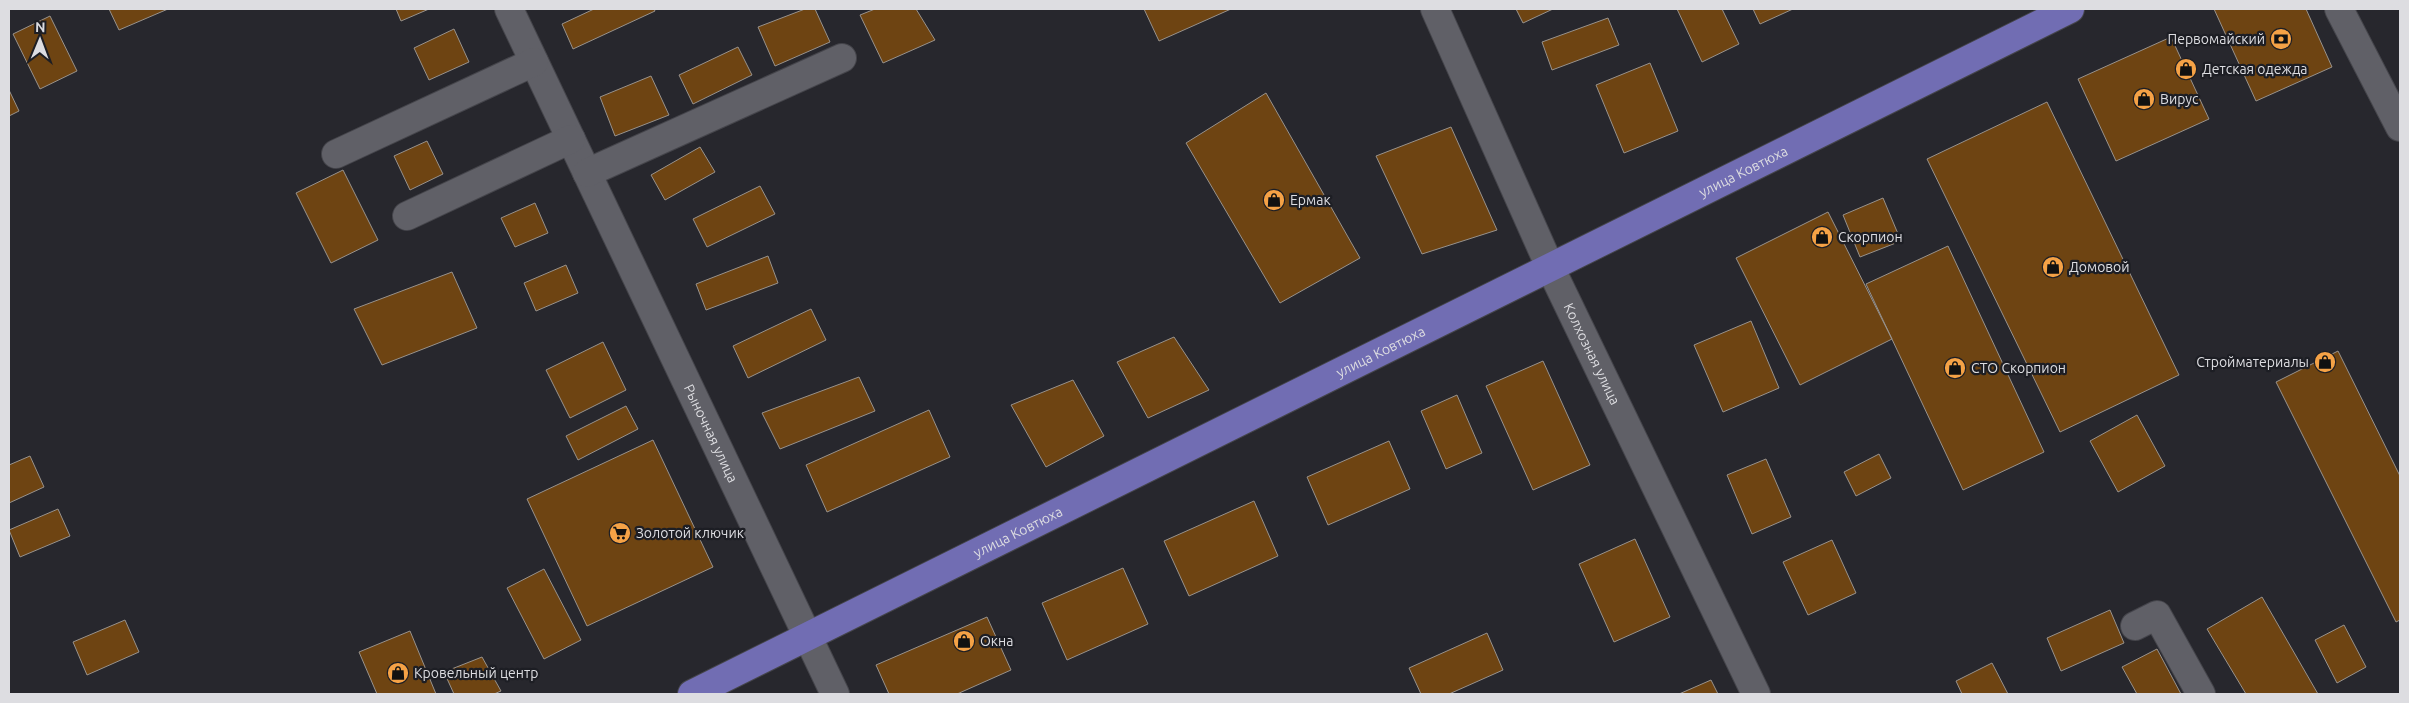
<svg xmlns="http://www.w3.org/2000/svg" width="2409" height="703" viewBox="0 0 2409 703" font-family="Ubuntu,sans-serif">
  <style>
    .building { fill: #6e4412; stroke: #98928c }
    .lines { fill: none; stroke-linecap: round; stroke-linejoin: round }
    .minor-casing { stroke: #45454b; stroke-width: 30 }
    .major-casing { stroke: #45454b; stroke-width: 30 }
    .minor { stroke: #606067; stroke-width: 28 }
    .major { stroke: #716db3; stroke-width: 28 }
    .labels { text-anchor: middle; stroke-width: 4.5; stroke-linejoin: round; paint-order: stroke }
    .poi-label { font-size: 14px; fill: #dddde1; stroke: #1d1e24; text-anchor: start }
    .street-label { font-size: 14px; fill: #dddde1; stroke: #1d1e24 }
  </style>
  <rect width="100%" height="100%" fill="#27272d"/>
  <path class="building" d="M109,9H168L119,30Z
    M396,9H429L401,21Z
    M594,9H654L655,11L573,49L562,24Z
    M805,9H815L830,42L775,66L758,27Z
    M875,9H916L935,40L883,63L860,15Z
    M1144,9H1231L1159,41Z
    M1516,9H1553L1523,23Z
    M1677,9H1722L1739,44L1702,62Z
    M1753,9H1793L1760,24Z
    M2214,9H2306L2332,67L2256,101Z
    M50,16L77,71L40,89L13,34Z
    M1608,18L1619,45L1552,70L1542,42Z
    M454,29L469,62L429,80L414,48Z
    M2171,37L2209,119L2116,161L2078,79Z
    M738,47L752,75L693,104L679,75Z
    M1650,63L1678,131L1624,153L1596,85Z
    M651,76L669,115L615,136L600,97Z
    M9,90L19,111L9,116Z
    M1266,93L1360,258L1280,303L1186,143Z
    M2047,102L2179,375L2060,432L1927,159Z
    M1451,127L1497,230L1422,254L1376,156Z
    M427,141L443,174L410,190L394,156Z
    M700,147L715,172L665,200L651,175Z
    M343,170L378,240L331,263L296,193Z
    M760,186L775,214L707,247L693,219Z
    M1883,198L1901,241L1860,257L1843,215Z
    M535,203L548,233L515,247L501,218Z
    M1828,212L1892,339L1800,385L1736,258Z
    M1948,246L2044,452L1963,490L1866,284Z
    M768,256L778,283L706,310L696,284Z
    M566,265L578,293L536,311L524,283Z
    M452,272L477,328L382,365L354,309Z
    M811,309L826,340L748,378L733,346Z
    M1751,321L1779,388L1723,412L1694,345Z
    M1174,337L1209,390L1148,418L1117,362Z
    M603,342L626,390L570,418L546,370Z
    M2338,351L2400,476V620L2396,622L2276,382Z
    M1543,361L1590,465L1533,490L1486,386Z
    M859,377L875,411L780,449L762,413Z
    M1073,380L1104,436L1046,467L1011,405Z
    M1457,395L1482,453L1446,469L1421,411Z
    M626,406L638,429L578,460L566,436Z
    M929,410L950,457L827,512L806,465Z
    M2137,415L2165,466L2118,492L2090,441Z
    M653,440L713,567L587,626L527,499Z
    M1389,441L1410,489L1328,525L1307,477Z
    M1879,454L1891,478L1856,496L1844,472Z
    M30,456L44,487L9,503V465Z
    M1766,459L1791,517L1752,534L1727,475Z
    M1254,501L1278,556L1189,596L1164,541Z
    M58,509L70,536L20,557L9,530Z
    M1635,539L1670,617L1614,642L1579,564Z
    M1832,540L1856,593L1808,615L1783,562Z
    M1123,568L1148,624L1067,660L1042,603Z
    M544,569L581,640L544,659L507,588Z
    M2262,597L2318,694H2246L2207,629Z
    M2110,610L2124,643L2061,671L2047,638Z
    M987,617L1011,670L957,694H889L876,665Z
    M125,620L139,652L87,675L73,642Z
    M2344,625L2366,667L2337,683L2315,640Z
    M410,631L436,694H377L359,652Z
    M1487,633L1503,670L1449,694H1421L1409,668Z
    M2157,649L2181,694H2137L2122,667Z
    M482,657L501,691L494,694H454L444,672Z
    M1992,663L2008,694H1962L1956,681Z
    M1711,680L1718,694H1679Z"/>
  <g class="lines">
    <g class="minor-casing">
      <g id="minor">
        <path id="s1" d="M509,9L835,694"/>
        <path id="s2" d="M1435,9L1550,267L1756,694"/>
        <path d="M2339,9L2400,127"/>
        <path d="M336,154L534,62"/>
        <path d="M587,173L842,58"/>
        <path d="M407,216L571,139"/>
        <path d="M2135,626L2157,615L2201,694"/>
      </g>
    </g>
    <g class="major-casing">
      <g id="major">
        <path id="s3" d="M692,694L2070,9"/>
      </g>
    </g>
    <use href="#minor" class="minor"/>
    <use href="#major" class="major"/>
  </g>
  <defs>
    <g id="bank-disc" transform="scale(1.125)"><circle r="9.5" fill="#f5a246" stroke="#1d1e24"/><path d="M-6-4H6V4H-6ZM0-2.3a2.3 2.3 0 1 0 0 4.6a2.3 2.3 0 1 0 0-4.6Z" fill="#111"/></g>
    <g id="shop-disc" transform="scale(1.125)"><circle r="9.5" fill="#f5a246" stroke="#1d1e24"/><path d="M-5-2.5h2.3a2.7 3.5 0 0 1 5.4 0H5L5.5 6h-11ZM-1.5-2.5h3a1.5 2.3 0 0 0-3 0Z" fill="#111"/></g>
    <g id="supermarket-disc" transform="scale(1.125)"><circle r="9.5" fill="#f5a246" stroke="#1d1e24"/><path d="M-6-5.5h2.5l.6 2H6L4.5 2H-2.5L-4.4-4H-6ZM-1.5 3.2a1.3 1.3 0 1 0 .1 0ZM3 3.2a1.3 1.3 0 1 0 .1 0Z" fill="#111"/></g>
  </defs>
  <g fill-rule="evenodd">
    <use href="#bank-disc" x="2281" y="39"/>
    <use href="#shop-disc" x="2186" y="69"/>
    <use href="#shop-disc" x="2144" y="99"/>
    <use href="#shop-disc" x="1274" y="200"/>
    <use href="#shop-disc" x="1822" y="237"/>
    <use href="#shop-disc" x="2053" y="267"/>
    <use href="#shop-disc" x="2325" y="362"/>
    <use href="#shop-disc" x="1955" y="368"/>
    <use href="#supermarket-disc" x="620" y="533"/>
    <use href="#shop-disc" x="964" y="641"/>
    <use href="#shop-disc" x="398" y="673"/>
  </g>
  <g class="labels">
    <g class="poi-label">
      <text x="2265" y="44" text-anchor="end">Первомайский</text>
      <text x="2202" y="74">Детская одежда</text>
      <text x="2160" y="104">Вирус</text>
      <text x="1290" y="205">Ермак</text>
      <text x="1838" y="242">Скорпион</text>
      <text x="2069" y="272">Домовой</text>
      <text x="2309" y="367" text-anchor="end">Стройматериалы</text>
      <text x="1971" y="373">СТО Скорпион</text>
      <text x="636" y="538">Золотой ключик</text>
      <text x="980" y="646">Окна</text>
      <text x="414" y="678">Кровельный центр</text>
    </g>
    <g class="street-label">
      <text dy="5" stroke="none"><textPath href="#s3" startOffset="1174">улица Ковтюха</textPath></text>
      <text dy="5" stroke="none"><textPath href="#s3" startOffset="769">улица Ковтюха</textPath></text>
      <text dy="5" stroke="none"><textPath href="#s2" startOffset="379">Колхозная улица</textPath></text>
      <text dy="5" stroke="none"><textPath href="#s1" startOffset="470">Рыночная улица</textPath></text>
      <text dy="5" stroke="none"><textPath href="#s3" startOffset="364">улица Ковтюха</textPath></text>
    </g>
  </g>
  <rect width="2409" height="703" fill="none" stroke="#dddde1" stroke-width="20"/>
  <g transform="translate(40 40) rotate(1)" stroke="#1d1e24" stroke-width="4" paint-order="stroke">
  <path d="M0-4L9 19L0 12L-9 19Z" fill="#dddde1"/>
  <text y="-8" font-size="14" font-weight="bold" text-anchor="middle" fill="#dddde1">N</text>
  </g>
</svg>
